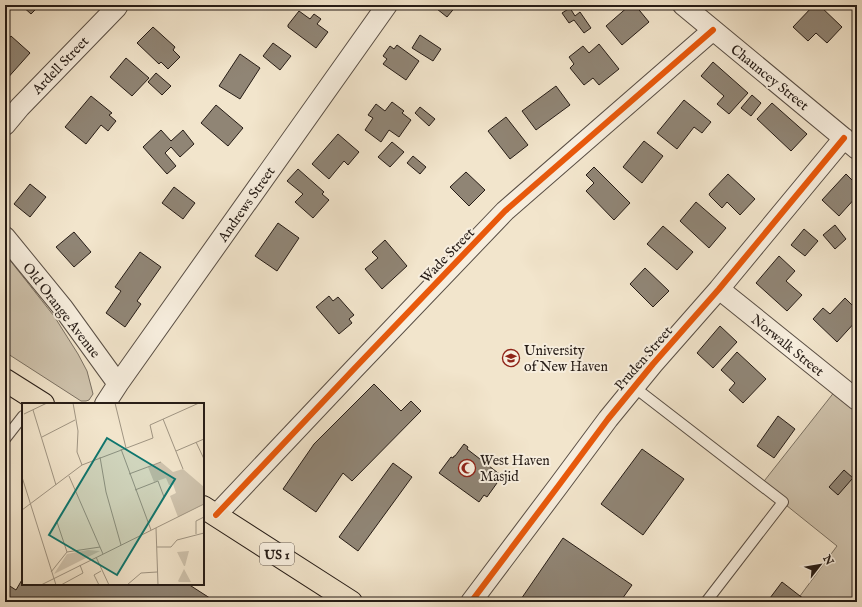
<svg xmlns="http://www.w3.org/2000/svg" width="862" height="607" viewBox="0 0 862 607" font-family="'IM FELL English',serif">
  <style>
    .green { fill: #cfc3ad; stroke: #7a7062 }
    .building { fill: #908575; stroke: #261c16 }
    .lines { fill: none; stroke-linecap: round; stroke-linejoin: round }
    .service-casing { stroke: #594e44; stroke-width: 12 }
    .minor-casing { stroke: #594e44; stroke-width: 22 }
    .primary-casing { stroke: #261c16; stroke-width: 24 }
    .service { stroke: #f7eede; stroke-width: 10 }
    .minor { stroke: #f7eede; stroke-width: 20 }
    .primary { stroke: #f2e5cc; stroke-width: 22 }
    .cycleway-casing { stroke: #f7eede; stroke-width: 8 }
    .cycleway { stroke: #e8590c; stroke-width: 6 }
    .labels { text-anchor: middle; stroke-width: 4; stroke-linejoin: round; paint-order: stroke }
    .shield { fill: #f7eede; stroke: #655b52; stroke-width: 1 }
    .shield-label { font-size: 13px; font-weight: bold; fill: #261c16 }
    .street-label { font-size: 14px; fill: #261c16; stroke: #f7eede }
    .poi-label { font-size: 14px; fill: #261c16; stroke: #f7eede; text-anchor: start }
    .inset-road { fill: none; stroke: #a09583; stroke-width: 1 }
    .view { fill: #0f766e; fill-opacity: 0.15; stroke: #0f766e; stroke-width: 2 }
    .inset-edge { fill: none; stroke: #261c16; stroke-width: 2 }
  </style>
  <rect width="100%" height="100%" fill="#f2e5cc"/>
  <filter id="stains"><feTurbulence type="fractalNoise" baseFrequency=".005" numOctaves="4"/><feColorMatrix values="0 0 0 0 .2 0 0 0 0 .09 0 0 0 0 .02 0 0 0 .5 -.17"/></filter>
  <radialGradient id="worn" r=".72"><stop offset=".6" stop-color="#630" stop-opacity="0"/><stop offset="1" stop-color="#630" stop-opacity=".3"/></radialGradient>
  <path class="green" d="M5,254L54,316L78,354L87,371L92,390L93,394L89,400L86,401H81L5,352Z
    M839,386L857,400V602H808L800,596L837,546L761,485Z"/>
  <path class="building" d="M21,5H40L31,14Z
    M432,5H457L447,17Z
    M630,5H635L649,22L622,45L606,26Z
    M814,5H819L842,27L827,43L816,33L808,41L793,27Z
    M570,8L575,16L580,12L591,28L584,33L574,20L569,23L562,13Z
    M299,11L310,19L314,14L321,19L317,24L328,32L316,48L288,27V25Z
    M153,27L175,47L173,50L180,57L168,69L161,62L159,64L137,43Z
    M420,35L441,49L433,61L412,48Z
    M11,36L30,53L5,81V43Z
    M273,43L291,56L280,70L263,56Z
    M599,44L619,69L599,85L593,78L584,85L570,68L574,64L569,57L583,46L589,53Z
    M397,45L419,61L406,80L383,64L387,59L383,56L390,46L394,49Z
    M240,54L260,68L240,99L219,86Z
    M126,58L149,78L132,96L110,77Z
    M713,62L748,93L729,114L717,104L724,96L701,76Z
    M156,73L171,86L162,95L148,82Z
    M556,86L570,105L536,130L522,111Z
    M752,95L761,103L751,116L741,108Z
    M91,96L112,113L109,115L116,121L108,131L101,125L86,144L65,127Z
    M684,100L711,122L702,133L694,127L677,149L657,133Z
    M392,102L404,111L402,113L411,120L399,137L389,130L381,142L365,130L373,118L368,115L376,104L385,111Z
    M772,103L807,134L791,151L757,119Z
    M216,105L243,128L228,146L201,123Z
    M420,107L435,119L429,126L415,113Z
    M506,117L528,145L510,159L488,131Z
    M161,130L171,141L183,130L194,144L180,157L171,147L165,153L176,166L167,174L143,147Z
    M338,134L359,152L348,165L344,161L329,179L312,164Z
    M644,141L663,156L642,183L623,167Z
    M392,142L404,152L390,167L378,157Z
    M413,156L426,167L420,174L407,163Z
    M594,167L630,203L614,220L586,191L594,183L586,175Z
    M298,169L324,192L322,194L329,200L313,218L295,202L303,194L287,181Z
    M466,172L485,190L469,206L450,187Z
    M728,174L755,199L740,215L727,202L722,208L710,196L709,194Z
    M846,174L857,185V196L839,216L822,200Z
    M30,184L46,197L30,217L14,204Z
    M174,187L195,203L183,219L162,203Z
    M696,202L726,228L709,248L680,221Z
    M278,223L299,238L277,271L255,256Z
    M835,225L846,239L835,249L823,235Z
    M663,226L693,252L677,270L647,244Z
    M804,229L818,241L805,256L791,245Z
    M74,232L91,252L74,267L56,247Z
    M385,240L407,266L382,289L365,269L378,258L372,252Z
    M140,252L161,267L137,301L141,304L125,327L106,313L121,291L115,287Z
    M779,256L795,271L786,281L802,295L787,311L756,283Z
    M645,268L669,291L653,307L630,284Z
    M329,296L333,301L338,297L354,315L349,319L352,323L339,334L316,307Z
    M845,298L857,310V320L837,342L813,319L823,308L830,314Z
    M720,326L737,342L713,368L697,353Z
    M737,352L766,379L743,403L729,390L735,383L721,370Z
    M374,384L401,411L411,401L421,411L352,481L343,473L316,512L283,489L314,444Z
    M778,416L795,429L774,458L757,446Z
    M464,444L468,447L467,449L502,476L487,497L484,495L479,502L439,473L451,457L453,458L454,456H455Z
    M642,449L684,479L643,535L601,504Z
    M393,463L412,477L358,551L339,537Z
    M844,470L853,478L857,472V483L852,479L838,495L829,487Z
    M563,538L632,585L620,602H519Z
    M23,578V584H188L216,602H5V583L16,590Z
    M782,582L800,596L808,602H767Z"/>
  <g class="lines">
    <g class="service-casing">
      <path id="service" d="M634,387L783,502L706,602
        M5,439L23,416"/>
    </g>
    <g class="minor-casing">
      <path id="minor" d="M683,5L857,149
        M5,125L20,107L117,7
        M5,237L63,308L118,384
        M719,289L857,400
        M105,404L118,384L387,5
        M216,515L353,370L505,211L713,30
        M471,602L559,485L608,419L653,364L719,289L844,138"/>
    </g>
    <g class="primary-casing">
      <path id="primary" d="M5,380L43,404
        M203,507L351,602"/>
    </g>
    <use href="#service" class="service"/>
    <use href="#minor" class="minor"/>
    <use href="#primary" class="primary"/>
    <g class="cycleway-casing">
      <path id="cycleway" d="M216,515L353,370L505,211L713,30
        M471,602L559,485L608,419L653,364L719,289L844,138"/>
    </g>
    <use href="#cycleway" class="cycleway"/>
  </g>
  <defs>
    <g id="university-ring" transform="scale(0.9)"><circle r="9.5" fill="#f7eede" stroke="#8f2418" stroke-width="1.5"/><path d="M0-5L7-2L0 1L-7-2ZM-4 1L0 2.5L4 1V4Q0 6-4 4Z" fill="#8f2418"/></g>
    <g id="mosque-ring" transform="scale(0.9)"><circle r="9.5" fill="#f7eede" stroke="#8f2418" stroke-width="1.5"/><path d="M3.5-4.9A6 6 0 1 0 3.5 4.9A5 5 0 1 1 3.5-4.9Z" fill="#8f2418"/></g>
  </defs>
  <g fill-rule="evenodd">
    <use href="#university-ring" x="511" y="358"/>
    <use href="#mosque-ring" x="467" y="468"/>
  </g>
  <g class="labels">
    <rect class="shield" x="260" y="543" width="34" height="22" rx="3"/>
    <g class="shield-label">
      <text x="277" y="559">US 1</text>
    </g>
    <g class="street-label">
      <text transform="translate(60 65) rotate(-46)" y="5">Ardell Street</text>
      <text transform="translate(770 77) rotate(39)" y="5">Chauncey Street</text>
      <text transform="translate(246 204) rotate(-55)" y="5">Andrews Street</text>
      <text transform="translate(447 255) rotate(-46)" y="5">Wade Street</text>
      <text transform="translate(62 310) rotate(52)" y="5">Old Orange Avenue</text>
      <text transform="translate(788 345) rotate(39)" y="5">Norwalk Street</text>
      <text transform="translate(643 358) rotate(-49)" y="5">Pruden Street</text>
    </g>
    <g class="poi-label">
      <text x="524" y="355">University<tspan x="524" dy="16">of New Haven</tspan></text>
      <text x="480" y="465">West Haven<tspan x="480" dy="16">Masjid</tspan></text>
    </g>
  </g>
  <g transform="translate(22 403)">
    <rect width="182" height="182" fill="#f2e5cc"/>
    <path d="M139,59L151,69L161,66L182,84V101L156,114L148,93L154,90L151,81L147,82L144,75L132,79L126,64ZM66,147L78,148L32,171L45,151ZM167,148L163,163H162L155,149ZM162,166L169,179H157L156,178Z" fill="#cfc3ad"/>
    <path class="inset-road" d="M51,0L56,28L55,49L60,62M93,0L104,45M11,7L34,82M2,11L25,0M141,16L161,66M20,34L53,17M174,39L182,56M99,46L129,127M154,48L182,36M78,54L84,89L99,142M107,71L139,59M47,73L81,151M0,74L34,182M113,87L136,78L142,94M0,107L60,62L131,35L128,22L177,0M35,119L45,149M134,125L136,182M174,131V118L182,114M135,144H149L155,137L182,130M74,154L87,182M29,169L45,149L78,144M19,182L182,101M39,182L61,170L58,162M77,182L72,172L79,168M105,182L119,170L135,169"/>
    <path class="view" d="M85,35L153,76L95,172L27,132Z"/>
    <rect width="182" height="182" class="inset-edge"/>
  </g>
  <rect width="862" height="607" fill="none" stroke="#f2e5cc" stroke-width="20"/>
  <rect x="6" y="6" width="850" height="595" fill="none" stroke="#261c16" stroke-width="2"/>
  <rect x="10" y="10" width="842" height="587" fill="none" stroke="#261c16"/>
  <g transform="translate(820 565) rotate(59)" stroke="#f7eede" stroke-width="3" paint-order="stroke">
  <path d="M0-3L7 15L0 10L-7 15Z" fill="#261c16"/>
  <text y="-6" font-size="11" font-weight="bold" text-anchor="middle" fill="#261c16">N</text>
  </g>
  <rect width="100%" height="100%" filter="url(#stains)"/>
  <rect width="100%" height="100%" fill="url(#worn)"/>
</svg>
